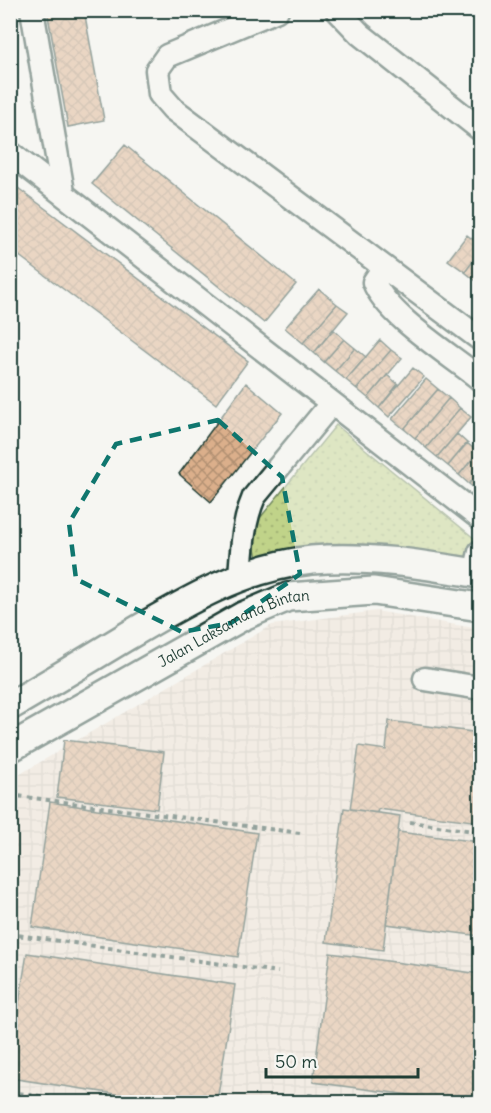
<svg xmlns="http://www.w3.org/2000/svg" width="491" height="1113" viewBox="0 0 491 1113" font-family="Delius,sans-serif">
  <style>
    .industrial { fill: url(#industrial-grid) }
    .grass { fill: url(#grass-dots); stroke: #70885e; stroke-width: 1.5 }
    .building { fill: url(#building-cross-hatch); stroke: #1f3d34; stroke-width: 1.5 }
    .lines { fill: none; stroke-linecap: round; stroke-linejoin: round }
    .minor-casing { stroke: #1f3d34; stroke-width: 27 }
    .major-casing { stroke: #1f3d34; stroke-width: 32 }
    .path { stroke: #1f3d34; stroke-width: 4; stroke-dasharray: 4.5 4.5; stroke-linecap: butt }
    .minor { stroke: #f6f6f2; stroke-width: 22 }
    .major { stroke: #f6f6f2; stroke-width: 27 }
    .marked { fill: none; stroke: #0f766e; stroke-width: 4.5; stroke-dasharray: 12 8; stroke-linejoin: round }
    .labels { text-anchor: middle; stroke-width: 6; stroke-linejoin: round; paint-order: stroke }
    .street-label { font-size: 15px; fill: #1f3d34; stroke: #f6f6f2 }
  </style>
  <defs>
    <pattern id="industrial-grid" width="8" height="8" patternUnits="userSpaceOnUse" patternTransform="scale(1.5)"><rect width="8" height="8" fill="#eee1d3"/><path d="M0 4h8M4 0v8" fill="none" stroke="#ccc2b6"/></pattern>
    <pattern id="grass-dots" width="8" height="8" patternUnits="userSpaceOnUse" patternTransform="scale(1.5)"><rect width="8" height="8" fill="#c0d389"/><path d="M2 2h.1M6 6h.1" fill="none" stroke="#a5b677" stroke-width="1.8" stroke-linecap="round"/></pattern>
    <pattern id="building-cross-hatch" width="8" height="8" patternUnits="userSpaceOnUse" patternTransform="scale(1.5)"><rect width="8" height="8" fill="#dbaf8b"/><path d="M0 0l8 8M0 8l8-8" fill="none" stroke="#b19072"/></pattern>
  </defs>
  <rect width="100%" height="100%" fill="#f6f6f2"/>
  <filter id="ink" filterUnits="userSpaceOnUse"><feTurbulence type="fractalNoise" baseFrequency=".0167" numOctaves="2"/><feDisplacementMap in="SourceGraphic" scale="12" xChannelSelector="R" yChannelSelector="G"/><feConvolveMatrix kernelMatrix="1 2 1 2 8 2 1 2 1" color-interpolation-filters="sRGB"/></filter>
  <g filter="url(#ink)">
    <path class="industrial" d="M376,611L480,629V1102H11L10,780L272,625Z"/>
    <path class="grass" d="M336,425L475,539L469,556L360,550L258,563L251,529Z"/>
    <path class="building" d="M47,10H84L104,120L68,127Z
      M125,145L296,284L264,323L92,184Z
      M10,182L248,361L216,404L10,249Z
      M467,235L480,245V252L465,272L448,260Z
      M480,252V284L465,272Z
      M319,289L337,304L303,343L285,328Z
      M337,304L348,312L314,353L303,343Z
      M333,329L344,339L324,362L314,353Z
      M344,339L355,348L335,371L324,362Z
      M380,340L391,350L357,389L346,380Z
      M355,348L366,357L346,380L335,371Z
      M391,350L402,358L368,398L357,389Z
      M413,368L424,377L389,417L379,408Z
      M387,375L398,384L379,408L368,398Z
      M426,379L438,389L404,429L392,419Z
      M246,383L282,413L211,502L179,474Z
      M438,389L449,398L415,438L404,429Z
      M449,398L460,408L426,448L415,438Z
      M460,408L471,417L437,457L426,448Z
      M457,434L467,443L448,466L437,457Z
      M467,443L478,452L459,475L448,466Z
      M478,452L480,471L469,484L459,475Z
      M480,471V493L469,484Z
      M389,721L480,733V822L378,809L377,813L350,809L359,746L386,750Z
      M64,740L164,752L157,809L57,797Z
      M50,802L257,833L238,957L32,927Z
      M344,808L400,816L383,950L326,942Z
      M398,832L480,842V936L386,924Z
      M27,953L235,985L217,1102H169L10,1078V1059Z
      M330,953L480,974V1102H461L313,1082Z"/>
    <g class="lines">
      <g class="minor-casing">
        <path id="minor" d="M32,10L63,192
          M277,10L167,56L157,70L160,94L173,109L480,339
          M337,10L360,34L480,129
          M10,153L480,518
          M384,267L374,282C387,316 451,355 480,379
          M475,573L480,552
          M240,576C242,549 243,522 254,497L331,404
          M425,679L480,688"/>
      </g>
      <g class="major-casing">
        <g id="major">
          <path d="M10,706C48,684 86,661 124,638C183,603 242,567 312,560C368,555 426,565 480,574"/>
          <path id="s1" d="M10,748L243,616L288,597L374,591L480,607"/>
        </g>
      </g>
      <path class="path" d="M10,795L300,833
        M410,822L480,832
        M10,934L278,972
        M10,1092L85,1102
        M308,1095L362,1102"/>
      <use href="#minor" class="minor"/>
      <use href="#major" class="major"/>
    </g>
  </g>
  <path d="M0 0H491V1113H0ZM218,420L282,477L300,574L231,623L182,632L76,579L69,523L116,444Z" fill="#f6f6f2" fill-opacity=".55" fill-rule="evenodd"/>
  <path class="marked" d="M218,420L282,477L300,574L231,623L182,632L76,579L69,523L116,444Z"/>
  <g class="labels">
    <g class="street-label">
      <text dy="5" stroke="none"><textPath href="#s1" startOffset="255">Jalan Laksamana Bintan</textPath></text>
    </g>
  </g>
  <rect width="491" height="1113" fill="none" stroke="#f6f6f2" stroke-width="36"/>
  <rect x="18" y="18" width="455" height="1077" fill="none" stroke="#1f3d34" stroke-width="2" filter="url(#ink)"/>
  <path d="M266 1068v9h152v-9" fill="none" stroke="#1f3d34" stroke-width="3"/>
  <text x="275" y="1068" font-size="18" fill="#1f3d34" stroke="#f6f6f2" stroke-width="4.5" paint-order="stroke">50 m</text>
</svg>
